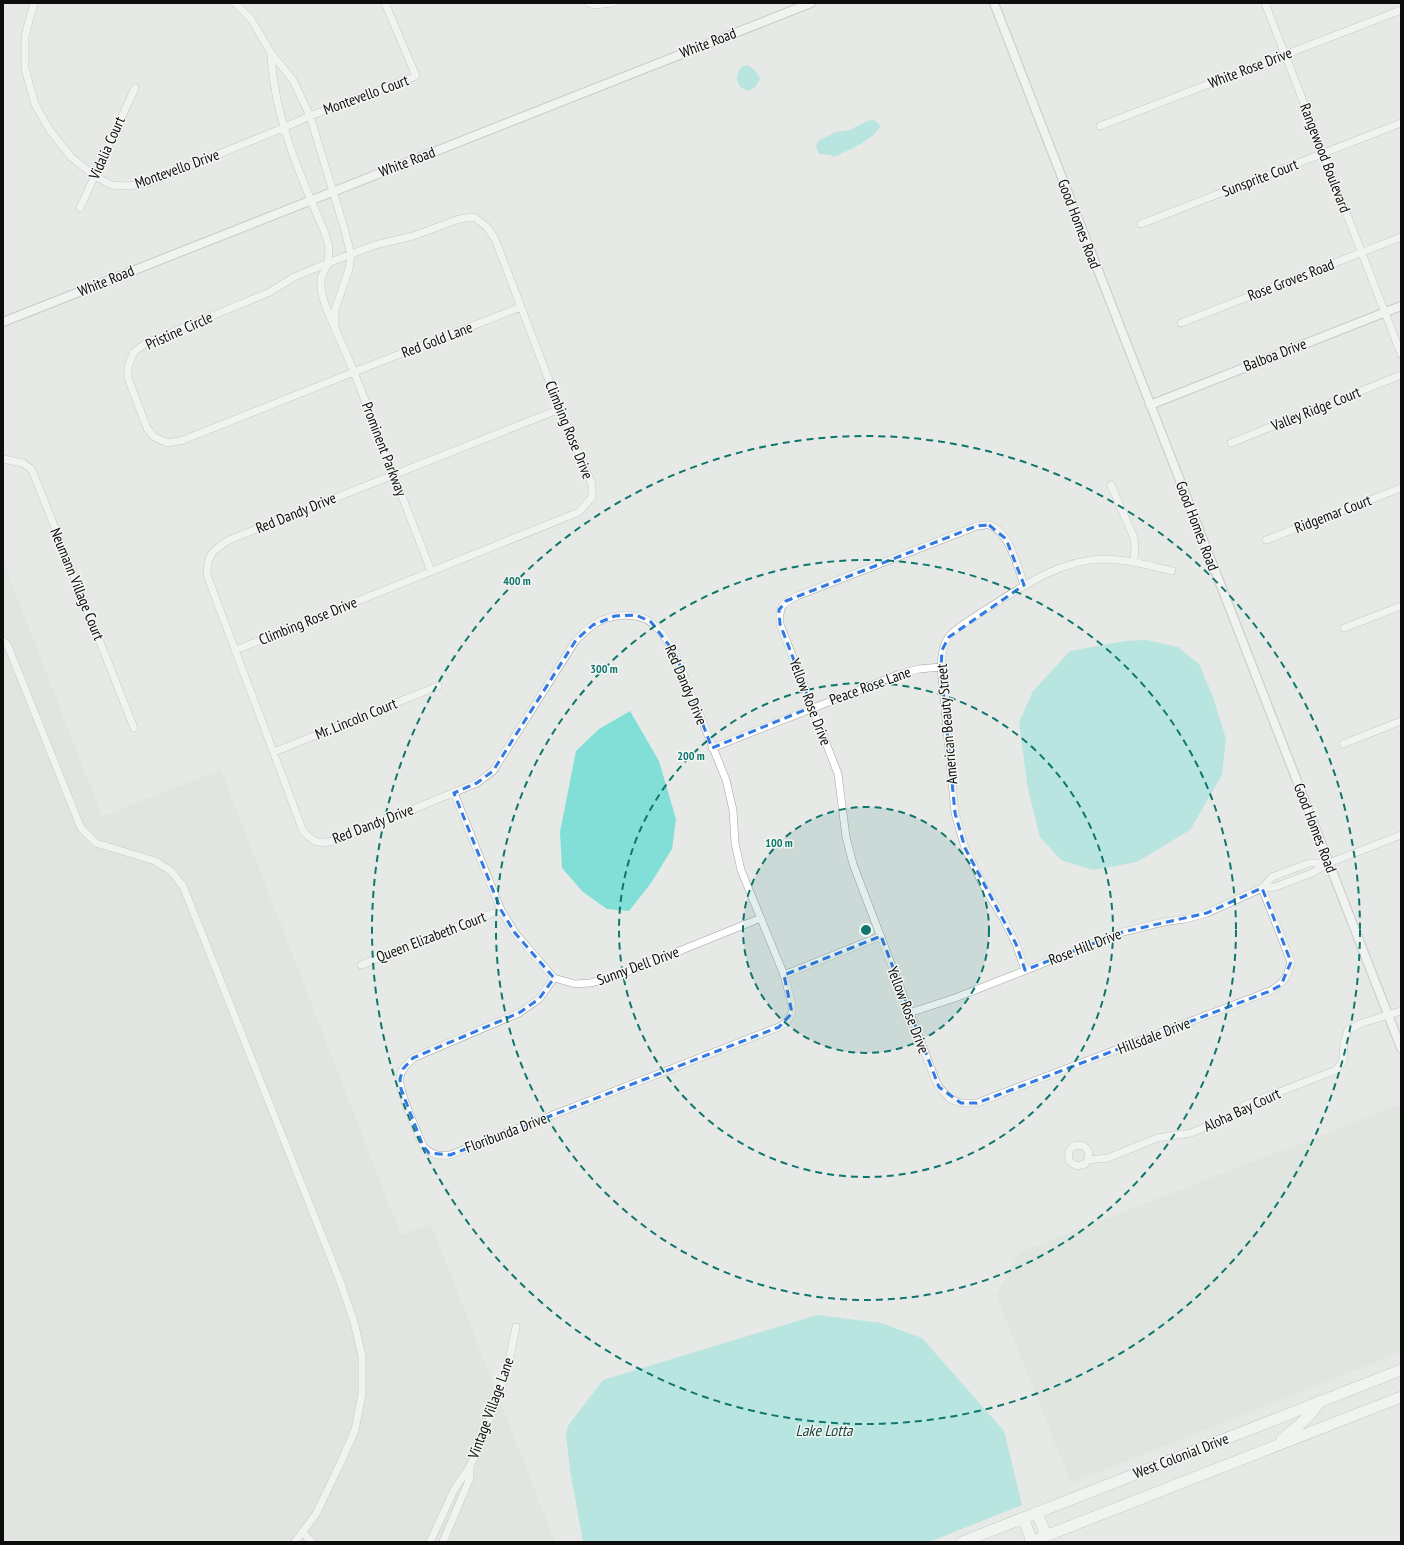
<svg xmlns="http://www.w3.org/2000/svg" width="1404" height="1545" viewBox="0 0 1404 1545" font-family="'PT Sans Narrow',sans-serif">
  <style>
    .built { fill: #d9e2d8 }
    .water { fill: #81dfd7 }
    .lines { fill: none; stroke-linecap: round; stroke-linejoin: round }
    .minor-casing { stroke: #a1a4a1; stroke-width: 8 }
    .tertiary-casing { stroke: #a1a4a1; stroke-width: 10 }
    .trunk-casing { stroke: #a1a4a1; stroke-width: 12 }
    .minor { stroke: #fff; stroke-width: 7 }
    .tertiary { stroke: #fff; stroke-width: 8 }
    .trunk { stroke: #fff; stroke-width: 11 }
    .marked { fill: none; stroke: #3179e5; stroke-width: 3; stroke-dasharray: 8 5; stroke-linejoin: round }
    .ring { fill: none; stroke: #0f766e; stroke-width: 2; stroke-dasharray: 7 5 }
    .labels { text-anchor: middle; stroke-width: 3; stroke-linejoin: round; paint-order: stroke }
    .street-label { font-size: 15px; fill: #0c0d0c; stroke: #f4f7f3 }
    .water-label { font-size: 16px; font-style: italic; fill: #1a4642; stroke: #f4f7f3 }
    .centre { fill: #0f766e; stroke: #f4f7f3; stroke-width: 2 }
    .ring-label { font-size: 12px; text-anchor: middle; font-weight: bold; fill: #0f766e; stroke: #f4f7f3; stroke-width: 3; stroke-linejoin: round; paint-order: stroke }
  </style>
  <rect width="100%" height="100%" fill="#e6e9e6"/>
  <path class="built" d="M3,561L102,816L221,770L401,1235L431,1224L555,1542H3Z
    M1401,1104V1352L1071,1483L996,1295L1020,1252Z"/>
  <path class="water" d="M748,65L757,73L760,79L756,86L749,91C735,87 734,77 742,66Z
    M874,120L878,123L880,127C873,140 847,151 834,157L830,155L819,154L816,147L818,141L836,132L850,130L867,121Z
    M1147,640L1178,647L1199,664L1213,697L1226,739L1222,775L1190,830L1137,862L1093,870L1061,860L1040,837L1028,789L1019,723L1033,691L1070,651L1125,641Z
    M630,711L659,761L676,819L672,849L651,883L629,911L607,909L583,892L562,868L560,832L576,751L599,729Z
    M817,1315L881,1323L922,1338L1004,1431L1022,1505L929,1542H583L570,1470L566,1435L568,1426L603,1380Z"/>
  <g class="lines">
    <g class="minor-casing">
      <path id="minor" d="M34,3L25,36V69L35,104L49,129L71,157L95,176L111,185L129,186L147,183L283,128L310,116L416,76L385,3
        M235,3L251,19L271,53L293,80L310,116L345,231L351,255L349,269L335,310V325
        M589,3L594,5L613,3
        M1265,3L1401,354
        M271,53C274,117 300,176 325,233L329,247L328,263L321,278V290L325,305L354,372L431,571
        M1100,126L1401,10
        M80,208L135,88
        M1141,224L1401,123
        M1181,323L1401,237
        M1231,443L1401,375
        M3,459L23,463L32,470L134,728
        M1111,485L1134,538L1135,550L1133,562
        M1266,540L1401,488
        M1024,585C1018,568 1009,530 989,525C986,524 981,526 977,526L797,596C781,604 779,606 780,624L838,774L846,837L853,864L935,1079L939,1087L950,1099L961,1103H977L1270,991C1284,983 1287,978 1291,962L1262,888
        M1344,628L1401,606
        M3,641L7,644L81,828L96,843L155,861L171,871L183,886L340,1281L354,1322L362,1356V1394L355,1430L340,1464L316,1514L295,1542
        M236,650L579,512L592,497V484L560,409L495,239L487,227L474,217L459,219L413,236L375,245L328,263L294,277L270,292L146,343L134,352L128,366V378L147,428L154,437L168,443L183,440L354,372L521,307
        M1343,744L1401,721
        M712,748L900,674L919,669L941,667
        M274,752L438,686
        M454,793L501,910L515,933L554,978L575,984L590,983L615,977L761,918
        M1262,888L1272,877L1309,863H1329
        M361,965L501,910
        M1025,970L1016,944L1003,918L982,883L965,848L955,813L941,667C942,656 942,647 948,638C956,627 971,620 982,612C1019,589 1058,560 1103,559C1127,559 1150,566 1172,571
        M784,975L881,936
        M554,978L539,999L519,1013L413,1058C407,1064 400,1070 400,1079C398,1090 418,1134 423,1146C431,1155 438,1156 450,1155L779,1027L787,1022L792,1013V1004L784,975L741,870L735,843L733,810L726,780L675,653C668,642 662,631 652,623C636,611 609,614 593,625C587,629 582,635 576,640L493,771L477,783L338,840C319,844 316,845 303,831L207,575C207,554 212,551 229,540L560,409
        M909,1013L955,998L1123,932L1163,922L1185,919L1207,913L1262,888L1275,887L1312,873L1329,863L1401,835
        M1088,1160L1089,1152L1084,1146L1076,1145C1068,1149 1067,1154 1070,1162L1077,1166L1085,1164L1088,1160L1108,1158L1157,1138L1191,1133L1235,1115L1245,1105L1336,1070L1343,1061L1344,1042L1348,1030L1362,1023L1401,1011
        M302,1532L312,1542
        M430,1542L454,1490L470,1466L479,1448L507,1370L516,1327
        M443,1542L470,1478V1467"/>
    </g>
    <g class="tertiary-casing">
      <path id="tertiary" d="M994,3L1401,1048
        M3,322L811,3
        M1150,405L1401,306"/>
    </g>
    <g class="trunk-casing">
      <path id="trunk" d="M1282,1439C1297,1428 1310,1417 1320,1401
        M1037,1512L1046,1536
        M1023,1518L1032,1541
        M962,1542L1401,1370
        M1030,1542L1401,1397"/>
    </g>
    <use href="#minor" class="minor"/>
    <use href="#tertiary" class="tertiary"/>
    <use href="#trunk" class="trunk"/>
  </g>
  <path d="M0 0H1404V1545H0ZM989,525L1006,539L1024,585L949,637L942,650L941,667L955,813L965,848L1016,944L1025,970L1123,932L1207,913L1262,888L1291,962L1281,985L1270,991L977,1103H961L939,1087L881,936L784,975L792,1013L779,1027L450,1155L429,1153L423,1146L401,1089L400,1079L403,1069L413,1058L519,1013L539,999L554,978L515,933L501,910L454,793L477,783L493,771L576,640L593,625L615,616L636,615L651,622L675,653L712,748L812,707L780,624L779,610L786,601L977,526Z" fill="#e6e9e6" fill-opacity=".55" fill-rule="evenodd"/>
  <path class="marked" d="M989,525L1006,539L1024,585L949,637L942,650L941,667L955,813L965,848L1016,944L1025,970L1123,932L1207,913L1262,888L1291,962L1281,985L1270,991L977,1103H961L939,1087L881,936L784,975L792,1013L779,1027L450,1155L429,1153L423,1146L401,1089L400,1079L403,1069L413,1058L519,1013L539,999L554,978L515,933L501,910L454,793L477,783L493,771L576,640L593,625L615,616L636,615L651,622L675,653L712,748L812,707L780,624L779,610L786,601L977,526Z"/>
  <circle cx="866" cy="930" r="123" fill="#0f766e" fill-opacity=".12"/>
  <g class="ring">
    <circle cx="866" cy="930" r="123"/>
    <circle cx="866" cy="930" r="247"/>
    <circle cx="866" cy="930" r="370"/>
    <circle cx="866" cy="930" r="494"/>
  </g>
  <g class="labels">
    <g class="street-label">
      <text transform="translate(708 43) rotate(-21)" y="5">White Road</text>
      <text transform="translate(1250 68) rotate(-21)" y="5">White Rose Drive</text>
      <text transform="translate(366 95) rotate(-20)" y="5">Montevello Court</text>
      <text transform="translate(107 148) rotate(-66)" y="5">Vidalia Court</text>
      <text transform="translate(1325 158) rotate(69)" y="5">Rangewood Boulevard</text>
      <text transform="translate(407 162) rotate(-21)" y="5">White Road</text>
      <text transform="translate(177 169) rotate(-20)" y="5">Montevello Drive</text>
      <text transform="translate(1260 178) rotate(-21)" y="5">Sunsprite Court</text>
      <text transform="translate(1079 224) rotate(69)" y="5">Good Homes Road</text>
      <text transform="translate(1291 280) rotate(-21)" y="5">Rose Groves Road</text>
      <text transform="translate(106 281) rotate(-22)" y="5">White Road</text>
      <text transform="translate(179 331) rotate(-24)" y="5">Pristine Circle</text>
      <text transform="translate(437 340) rotate(-21)" y="5">Red Gold Lane</text>
      <text transform="translate(1275 355) rotate(-21)" y="5">Balboa Drive</text>
      <text transform="translate(1316 409) rotate(-22)" y="5">Valley Ridge Court</text>
      <text transform="translate(569 430) rotate(68)" y="5">Climbing Rose Drive</text>
      <text transform="translate(384 449) rotate(69)" y="5">Prominent Parkway</text>
      <text transform="translate(296 513) rotate(-22)" y="5">Red Dandy Drive</text>
      <text transform="translate(1333 514) rotate(-21)" y="5">Ridgemar Court</text>
      <text transform="translate(1197 526) rotate(69)" y="5">Good Homes Road</text>
      <text transform="translate(77 584) rotate(68)" y="5">Neumann Village Court</text>
      <text transform="translate(308 621) rotate(-22)" y="5">Climbing Rose Drive</text>
      <text transform="translate(686 685) rotate(67)" y="5">Red Dandy Drive</text>
      <text transform="translate(870 686) rotate(-20)" y="5">Peace Rose Lane</text>
      <text transform="translate(810 702) rotate(69)" y="5">Yellow Rose Drive</text>
      <text transform="translate(356 719) rotate(-22)" y="5">Mr. Lincoln Court</text>
      <text transform="translate(947 724) rotate(-95)" y="5">American Beauty Street</text>
      <text transform="translate(373 824) rotate(-21)" y="5">Red Dandy Drive</text>
      <text transform="translate(1315 828) rotate(69)" y="5">Good Homes Road</text>
      <text transform="translate(431 937) rotate(-21)" y="5">Queen Elizabeth Court</text>
      <text transform="translate(1085 947) rotate(-21)" y="5">Rose Hill Drive</text>
      <text transform="translate(638 966) rotate(-20)" y="5">Sunny Dell Drive</text>
      <text transform="translate(908 1010) rotate(69)" y="5">Yellow Rose Drive</text>
      <text transform="translate(1154 1036) rotate(-21)" y="5">Hillsdale Drive</text>
      <text transform="translate(1242 1110) rotate(-25)" y="5">Aloha Bay Court</text>
      <text transform="translate(506 1133) rotate(-21)" y="5">Floribunda Drive</text>
      <text transform="translate(491 1408) rotate(-70)" y="5">Vintage Village Lane</text>
      <text transform="translate(1181 1456) rotate(-21)" y="5">West Colonial Drive</text>
    </g>
    <g class="water-label">
      <text x="824" y="1436">Lake Lotta</text>
    </g>
  </g>
  <circle cx="866" cy="930" r="6" class="centre"/>
  <g class="ring-label">
    <text x="517" y="585">400 m</text>
    <text x="604" y="673">300 m</text>
    <text x="691" y="760">200 m</text>
    <text x="779" y="847">100 m</text>
  </g>
  <rect width="1404" height="1545" fill="none" stroke="#0c0d0c" stroke-width="8"/>
</svg>
